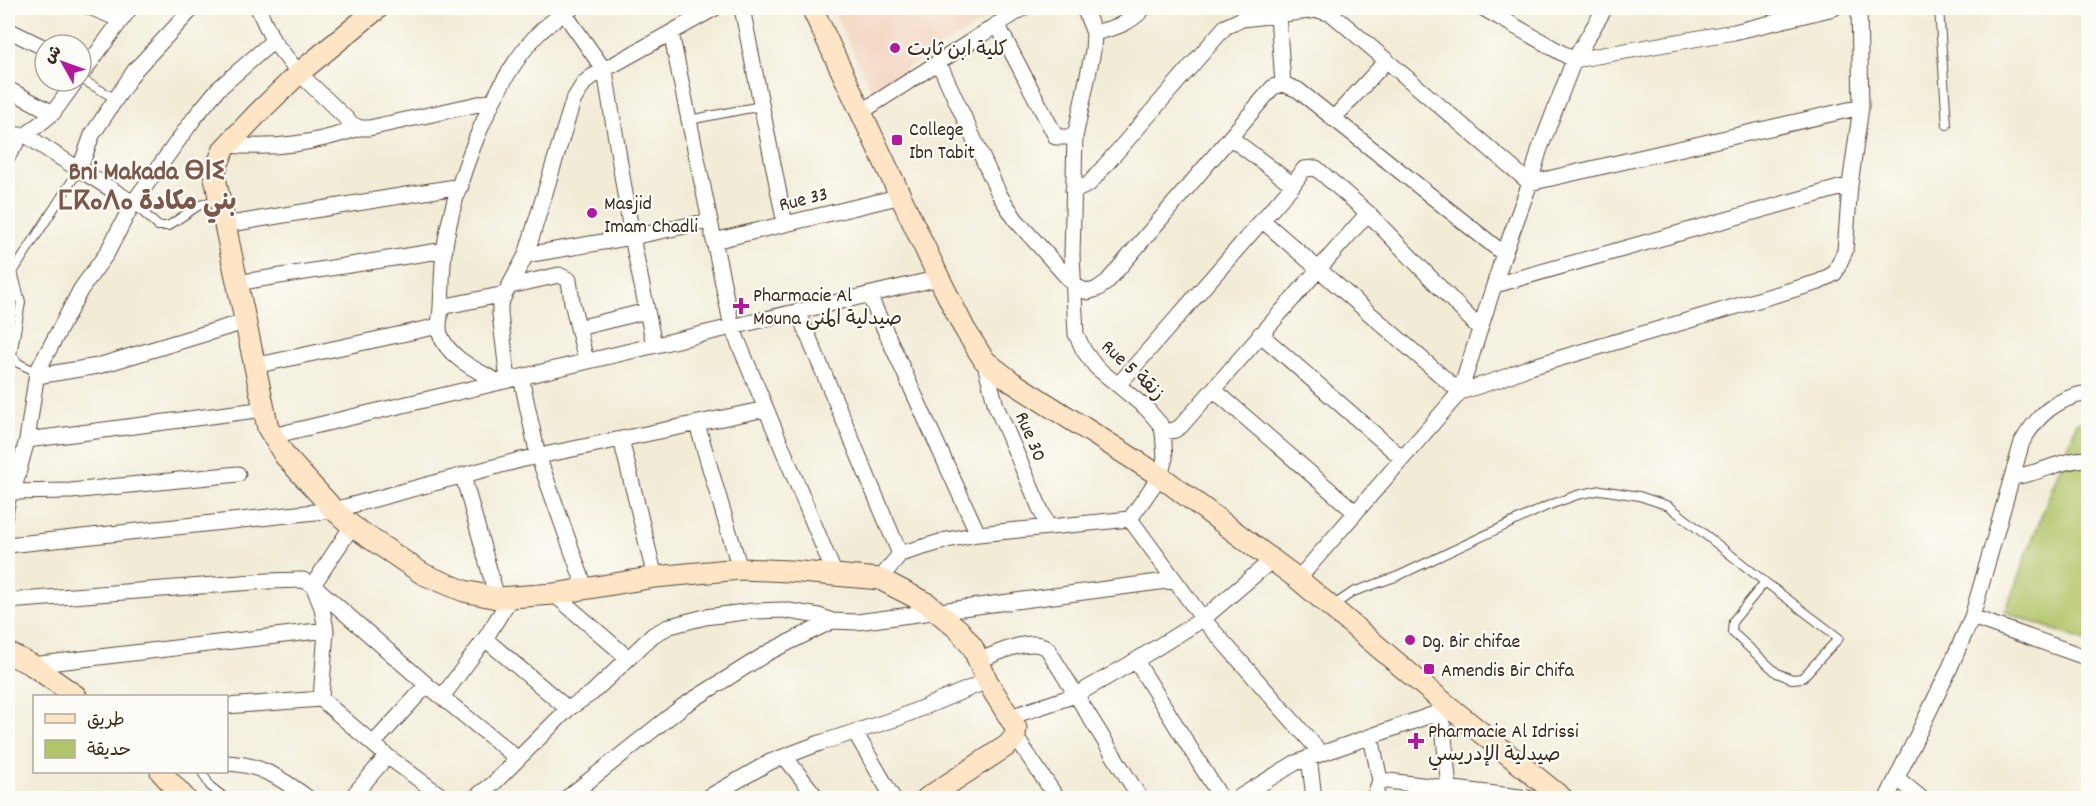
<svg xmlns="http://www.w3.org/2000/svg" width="2096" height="806" viewBox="0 0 2096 806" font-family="Dekko,'Playpen Sans Arabic','Noto Sans Tifinagh',sans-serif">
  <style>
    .built { fill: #f3d4bf }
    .green { fill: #b2c569; stroke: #767844; stroke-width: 1.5 }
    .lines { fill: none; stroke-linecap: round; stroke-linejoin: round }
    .lane-casing { stroke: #56473a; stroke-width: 10 }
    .street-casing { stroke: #56473a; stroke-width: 17 }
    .secondary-casing { stroke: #56473a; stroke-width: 23 }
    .lane { stroke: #fff; stroke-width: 8 }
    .street { stroke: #fff; stroke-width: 15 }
    .secondary { stroke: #fde5c5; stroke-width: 21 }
    .poi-dot { fill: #b5179e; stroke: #fdfcf7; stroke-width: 2 }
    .labels { text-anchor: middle; stroke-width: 4.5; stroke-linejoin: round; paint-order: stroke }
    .poi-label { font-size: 20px; fill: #3b2a1e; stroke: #fdfcf7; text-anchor: start }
    .street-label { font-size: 20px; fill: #3b2a1e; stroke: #fdfcf7 }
    .district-label { font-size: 26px; font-weight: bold; fill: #7c574a; stroke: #fdfcf7 }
  </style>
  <rect width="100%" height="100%" fill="#fdfcf7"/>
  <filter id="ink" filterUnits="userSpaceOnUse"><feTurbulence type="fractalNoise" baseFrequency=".0167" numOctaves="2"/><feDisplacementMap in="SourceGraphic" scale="12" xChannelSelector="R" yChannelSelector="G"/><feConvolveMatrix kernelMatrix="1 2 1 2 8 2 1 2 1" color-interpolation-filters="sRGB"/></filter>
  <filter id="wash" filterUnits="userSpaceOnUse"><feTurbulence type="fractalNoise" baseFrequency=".008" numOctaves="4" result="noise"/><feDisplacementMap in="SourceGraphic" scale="24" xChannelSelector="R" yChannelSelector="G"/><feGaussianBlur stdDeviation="1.35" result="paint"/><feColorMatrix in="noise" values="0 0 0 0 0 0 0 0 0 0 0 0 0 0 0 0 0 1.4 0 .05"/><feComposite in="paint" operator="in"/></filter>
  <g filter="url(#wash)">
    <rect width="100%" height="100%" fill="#f2ecd7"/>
    <path class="built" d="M832,8H1005L871,89Z"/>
    <path class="green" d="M2088,419V642L2005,612L2077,422Z"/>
  </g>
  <g filter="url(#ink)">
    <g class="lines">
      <g class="lane-casing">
        <path id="lane" d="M1939,8L1947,125
          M81,79L116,99
          M689,120L761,106
          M8,162L25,136
          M133,203L158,226H168L198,206L217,199
          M8,261L13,272L21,302L12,355L18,363L37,372
          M13,272L80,168
          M8,517L13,492
          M1765,582L1839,638L1802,678L1792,679L1777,673L1732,632L1733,621Z
          M1331,607L1353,592L1398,576L1547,506L1577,495L1601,490L1639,496L1669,506L1765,582
          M202,772L210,786L225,798"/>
      </g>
      <g class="street-casing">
        <path id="street" d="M92,8L121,20
          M258,8L273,41L299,73L352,124L360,128H369L492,101
          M742,8L785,224
          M1084,8L1094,33
          M1483,8L1574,60L1734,32L1834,8
          M564,13L605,71L632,237L654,345
          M1278,15L1283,84
          M997,24L1056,137H1075
          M8,30L45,48
          M671,33L732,327L835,575
          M938,61L999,194L1016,220L1075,286L1088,292L1097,289L1107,282L1273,87L1283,84L1298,90L1504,254
          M81,75L130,8
          M8,89L53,113
          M861,112L1023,8
          M1333,119L1387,60
          M8,135H26L53,113L76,81
          M26,135C60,159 98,180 133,203
          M1231,138L1293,185
          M227,145C277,149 312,144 360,128
          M80,168L92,135L135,70L193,8
          M1073,190L1081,188L1089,184L1225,27L1242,19L1318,10L1332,14L1530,183L1861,107
          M1262,220L1460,392L1500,379L1527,368L1819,282L1835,273L1845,251L1850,185L1861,107L1859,8
          M224,225L461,186
          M714,241L902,196
          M526,255L632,237L709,221
          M236,283L445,250
          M1495,285L1850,185
          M510,286L559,275L569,280L572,302L586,361
          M869,295L978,534
          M441,307L505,294
          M798,312L900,554
          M578,328L647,311
          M1260,334L1402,458
          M984,360L996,406L1048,527
          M254,366L439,326
          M37,372L43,375L98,366L247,321
          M521,377L538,456L586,590
          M508,380L500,314V304L505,294L526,255L573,101L584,83L593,76L715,8
          M498,382C477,370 449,359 440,334C437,324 441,316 441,307C442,288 442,270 444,252C453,188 491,84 536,36C546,25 559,16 572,8
          M1119,384L1293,185L1304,169L1316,168L1368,213L1480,329
          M1214,390L1355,512
          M697,424L740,569
          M1163,432L1175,430L1181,426L1368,213
          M272,436L939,278
          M621,439L655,577
          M27,440L265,409
          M463,476L497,598
          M2013,477C2039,474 2063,459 2088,459
          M8,492L71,491L238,474
          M13,492L27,440L37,372L81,289L107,253L133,203L195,117L218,89L273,41
          M1130,519L1203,619L1321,753
          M8,545L334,510L520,460L766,409
          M880,579L900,554L947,540L978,534L1130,519L1160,476L1165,458L1163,432L1160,424L1147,409L1096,367L1084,351L1076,334L1072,255L1075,137L1093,51L1094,33C1114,28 1130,24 1144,8
          M1298,579L1460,392L1504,254L1530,183L1539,151L1574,60L1605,8
          M554,594L628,658
          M8,601L267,581L303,580L313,585L427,685L518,759
          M1972,617L2088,658
          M485,639L568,709
          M978,661C996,654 1029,636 1047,648L1140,798
          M1136,661L1221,798
          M32,665L326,630
          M442,697L485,639L511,597
          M321,699L326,630L322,608L313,585L352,526
          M226,706L321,699L387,756L444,798
          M1437,713L1443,726L1449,789L1448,798
          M1010,717L1076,695L1130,664L1203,619L1272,560
          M855,732L893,798
          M1015,736L1057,798
          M1371,737L1380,780L1374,798
          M373,744L427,685
          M785,757L817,798
          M1309,757L1314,798
          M226,763C261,764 282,779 308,798
          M1897,778L1921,798
          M1380,780L1528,798
          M351,798L387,756
          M474,798L493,784L568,709L592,693L653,635L670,626L705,617L753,611L783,610L819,616L832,621L857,622L1174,580
          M567,798L683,706L769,652L832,621
          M707,798L770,762L820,743L898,718L987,681
          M1238,798L1295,763L1437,713L1448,706
          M1887,798L1948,672L1972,617L2022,442C2038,414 2057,398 2088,393"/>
      </g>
      <g class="secondary-casing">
        <path id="secondary" d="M378,8L299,73L258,113L224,149L214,173L268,428L285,456L334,510L352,526L423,574L464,591L497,598L554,594L655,577L740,569L789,571L880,579L928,604L959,630L973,648L987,681L1016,728L1015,736L1008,745L927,798
          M812,8L939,278L964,328L984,360L1012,382L1160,476L1298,579L1448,706L1562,798
          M8,653L32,665L76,696
          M161,772L185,798"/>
      </g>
      <use href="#lane" class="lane"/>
      <use href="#street" class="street"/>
      <use href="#secondary" class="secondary"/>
    </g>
  </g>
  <g class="poi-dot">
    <circle cx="895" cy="48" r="6"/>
    <rect x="891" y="134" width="12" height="12" rx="3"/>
    <circle cx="592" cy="213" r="6"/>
    <path d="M738 297h6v6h6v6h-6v6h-6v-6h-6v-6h6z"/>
    <circle cx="1410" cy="640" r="6"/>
    <rect x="1423" y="663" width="12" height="12" rx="3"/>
    <path d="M1413 732h6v6h6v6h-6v6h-6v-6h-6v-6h6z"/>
  </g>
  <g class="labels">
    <g class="poi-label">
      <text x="907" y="55">كلية ابن ثابت</text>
      <text x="909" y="135">College<tspan x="909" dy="23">Ibn Tabit</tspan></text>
      <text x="604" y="209">Masjid<tspan x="604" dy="23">Imam Chadli</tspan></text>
      <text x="753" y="301">Pharmacie Al<tspan x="753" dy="23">Mouna صيدلية المنى</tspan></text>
      <text x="1422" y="647">Dg. Bir chifae</text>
      <text x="1441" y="676">Amendis Bir Chifa</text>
      <text x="1428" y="737">Pharmacie Al Idrissi<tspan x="1428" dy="23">صيدلية الإدريسي</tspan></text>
    </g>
    <g class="street-label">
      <text transform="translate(803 198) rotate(-14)" y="7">Rue 33</text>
      <text transform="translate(1134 369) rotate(43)" y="7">Rue 5 زنقة</text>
      <text transform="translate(1032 436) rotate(67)" y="7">Rue 30</text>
    </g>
    <g class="district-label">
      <text x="147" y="179">Bni Makada ⴱⵏⵉ<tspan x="147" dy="30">ⵎⴽⴰⴷⴰ بني مكادة</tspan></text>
    </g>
  </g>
  <rect width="2096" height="806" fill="none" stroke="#fdfcf7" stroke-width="30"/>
  <rect x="33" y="695" width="195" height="78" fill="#fdfcf7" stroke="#afa8a0" stroke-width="1.5"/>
  <rect x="45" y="714" width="30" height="9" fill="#fde5c5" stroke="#afa8a0" stroke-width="1.5"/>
  <text x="87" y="725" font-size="18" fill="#3b2a1e">طريق</text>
  <rect x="45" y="740" width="30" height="18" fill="#b2c569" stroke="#afa8a0" stroke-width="1.5"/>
  <text x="87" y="755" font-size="18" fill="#3b2a1e">حديقة</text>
  <g transform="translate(63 63) rotate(310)"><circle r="28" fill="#fdfcf7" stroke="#afa8a0" stroke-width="1.5"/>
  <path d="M0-4.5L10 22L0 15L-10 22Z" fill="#b5179e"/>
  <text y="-9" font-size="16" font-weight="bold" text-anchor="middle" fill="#3b2a1e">ش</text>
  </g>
</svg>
